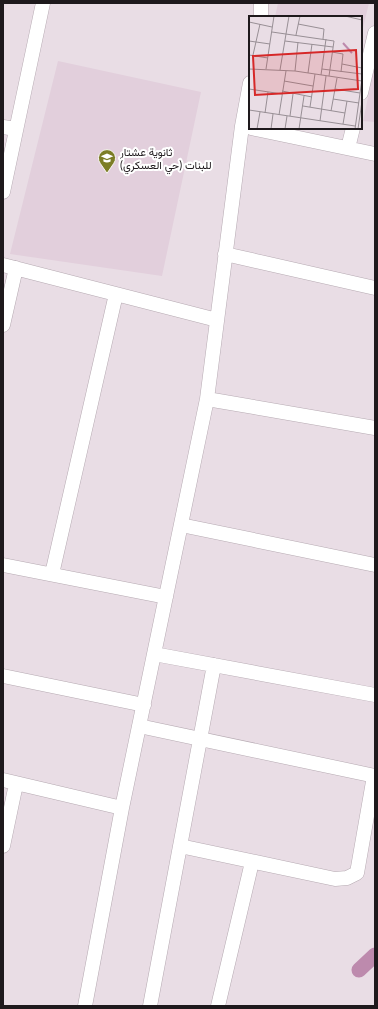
<svg xmlns="http://www.w3.org/2000/svg" width="378" height="1009" viewBox="0 0 378 1009" font-family="Lato,Vazirmatn,sans-serif">
  <style>
    .built { fill: #e2cfdc }
    .lines { fill: none; stroke-linecap: round; stroke-linejoin: round }
    .canal { stroke: #bd8aad; stroke-width: 15 }
    .minor-casing { stroke: #b6aab2; stroke-width: 15 }
    .minor { stroke: #fff; stroke-width: 14 }
    .labels { text-anchor: middle; stroke-width: 4; stroke-linejoin: round; paint-order: stroke }
    .poi-label { font-size: 11px; fill: #1e191c; stroke: #fff; text-anchor: start }
    .inset-river { fill: none; stroke: #bd8aad; stroke-width: 2 }
    .inset-road { fill: none; stroke: #988f95; stroke-width: 1 }
    .view { fill: #d62828; fill-opacity: 0.15; stroke: #d62828; stroke-width: 2 }
    .inset-edge { fill: none; stroke: #1e191c; stroke-width: 2 }
  </style>
  <rect width="100%" height="100%" fill="#e9dde5"/>
  <path class="built" d="M278,3H369L361,36V17H275Z
    M58,61L201,92L162,276L10,254Z
    M375,65V122L363,121Z"/>
  <g class="lines">
    <path class="canal" d="M359,970L375,955"/>
    <g class="minor-casing">
      <path id="minor" d="M261,17V3
        M361,93L375,33
        M3,127L16,129
        M251,128L375,154
        M348,148L353,128
        M3,192L43,3
        M225,254L375,288
        M3,265L217,320
        M3,325L16,268
        M207,399L375,428
        M181,525L375,565
        M3,565L166,597
        M52,574L116,294
        M154,654L375,695
        M3,676L144,705
        M139,726L375,776
        M3,780L122,808
        M3,846L16,784
        M180,846L335,879L347,878L357,873L374,776
        M85,1006L122,808L207,399L242,126L250,83
        M150,1006L214,665
        M218,1006L252,862"/>
    </g>
    <use href="#minor" class="minor"/>
  </g>
  <defs>
    <g id="school-pin" transform="scale(0.9)"><path d="M0 17L-7.5 6A9.5 9.5 0 1 1 7.5 6Z" fill="#7c7d26" stroke="#fff"/><path d="M0-5L7-2L0 1L-7-2ZM-4 1L0 2.5L4 1V4Q0 6-4 4Z" fill="#fff"/></g>
  </defs>
  <g fill-rule="evenodd">
    <use href="#school-pin" x="107" y="158"/>
  </g>
  <g class="labels">
    <g class="poi-label">
      <text x="120" y="156">ثانوية عشتار<tspan x="120" dy="13">للبنات (حي العسكري)</tspan></text>
    </g>
  </g>
  <g transform="translate(249 16)">
    <rect width="113" height="113" fill="#e9dde5"/>
    <path class="inset-river" d="M94,27L103,37"/>
    <path class="inset-road" d="M96,0L113,4M0,6L23,11M49,8L75,13L74,23M23,16L85,25L80,60M47,19L51,0M0,25L21,28M36,25L84,31M83,36L94,38L92,56M0,39L19,42M4,39L11,8M93,48L113,52M0,53L46,55L113,65M17,53L25,0M73,53L113,58M31,54L40,0M46,55L49,26M59,57L63,28M72,59L77,23M35,65L64,70M0,73L33,78M86,73L111,77M33,75L63,81M84,83L110,87M54,90L96,97M61,91L66,58M0,94L106,110M82,95L88,62M16,97L19,76M30,99L37,55M41,100L44,78M71,105L77,60M94,108L98,85M8,113L11,96M22,113L24,98M36,113L38,100M50,113L55,80M106,113L113,63M109,113L113,85"/>
    <path class="view" d="M107,34L109,73L6,79L4,40Z"/>
    <rect width="113" height="113" class="inset-edge"/>
  </g>
  <rect width="378" height="1009" fill="none" stroke="#1e191c" stroke-width="8"/>
</svg>
